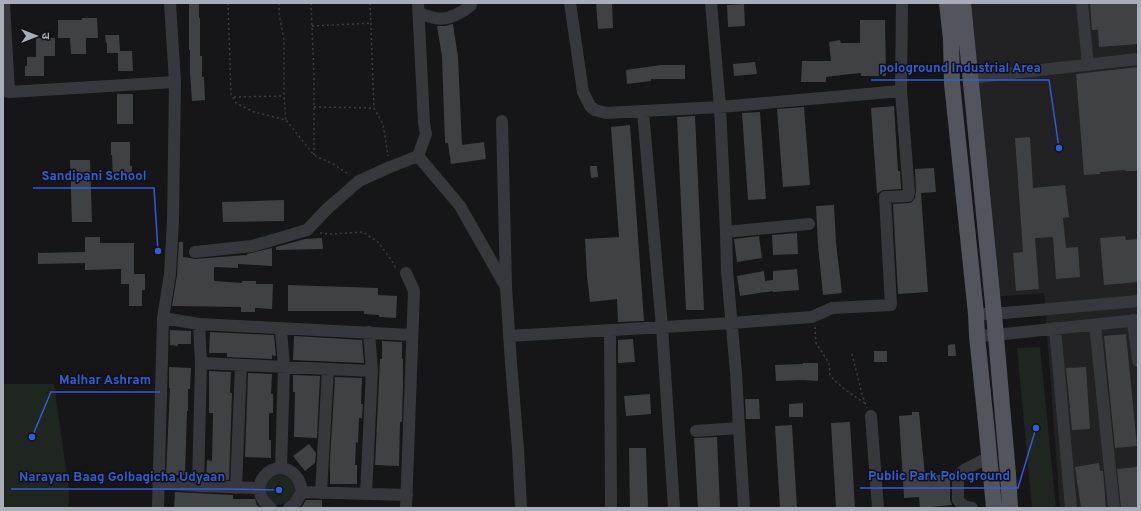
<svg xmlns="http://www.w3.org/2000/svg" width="1141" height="511" viewBox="0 0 1141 511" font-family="Overpass,'Noto Sans Devanagari',sans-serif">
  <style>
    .built { fill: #222225 }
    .green { fill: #1e261f }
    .building { fill: #404145 }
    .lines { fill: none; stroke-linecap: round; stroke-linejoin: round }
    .path { stroke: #3d3f44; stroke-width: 1.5; stroke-dasharray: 2 3; stroke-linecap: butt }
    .minor { stroke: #37383d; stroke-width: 12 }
    .major { stroke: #53555c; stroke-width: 16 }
    .leader { fill: none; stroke: #325cd3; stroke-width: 1.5 }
    .callout-dot { fill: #325cd3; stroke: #111113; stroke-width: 1.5 }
    .callout-label { font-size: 13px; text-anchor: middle; font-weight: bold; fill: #325cd3; stroke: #111113; stroke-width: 3; stroke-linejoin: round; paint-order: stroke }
  </style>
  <rect width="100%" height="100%" fill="#161618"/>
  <path class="built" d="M966,3H1138V508H1060L1044,293L993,297Z"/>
  <path class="green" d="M1040,347L1056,508H1032L1017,348Z
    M3,384H54L69,489L68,508H3Z
    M273,475H288L295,481L297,495L287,503L270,506L261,485Z"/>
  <path class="building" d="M189,3H199V18H200V56H202V77H204L205,100L192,101L190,74V50H189Z
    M596,3H612L613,28L598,29Z
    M1090,3H1138V44L1099,47L1098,30H1092Z
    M744,4L745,26L728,27L727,5Z
    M82,18H97L98,38H86V54H71L70,38H58V20H82Z
    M860,20H885L886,76H861V73L850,74L826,77V82H801L802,61H831L829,42L840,40L841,43H860Z
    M453,24L458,57L462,145L484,142L486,159L451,164L448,143H445L442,57L437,26H445Z
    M105,35H119L120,51H132L133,71H118V53H107V43H106Z
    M36,38H55V56H44V76H25V66H27V57H36Z
    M755,62L757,74L734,76L733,64Z
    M661,65H685V79H651V81L627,84L626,70Z
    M1138,67V171H1125V170L1100,172V174L1084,175L1076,74Z
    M117,94H133V124H117Z
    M894,106L898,171H900L901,189L884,190L881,191L877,194L871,108Z
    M804,107L810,185L783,187L777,109Z
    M760,112L766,199L748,200L742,113Z
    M695,116L704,310H686L677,117Z
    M630,125L644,321L618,322L617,299L590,302L587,276L585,239L619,237L611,127Z
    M1030,137L1033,188L1065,185L1069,217L1063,218L1066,248L1078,247L1080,277L1056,279L1053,237L1035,238L1039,289L1016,291L1013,253L1023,252L1015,138Z
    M111,142H130V166H132V181H113L112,155H111Z
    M70,160H90L92,222H72Z
    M590,166H597L598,177L591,178Z
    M934,168L936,192L921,193L928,292L898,294L893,204L909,203L912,202L915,198L916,191L915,169Z
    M284,200V221L223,222L222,202Z
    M834,205L836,243L842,293L823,295L818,245L816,206Z
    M797,233L798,254L773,255L772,235Z
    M759,236L762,258L737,262L734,239Z
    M1125,236L1126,240L1138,239V282L1104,285L1100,238Z
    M85,237H100V243H134V274H145V290H142V306H129V284H121V269L85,270V263L38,264V253L85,252Z
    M322,238L323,249L276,250V247L305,239Z
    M179,242H183V257L190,258L195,259L247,255V254L272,248V266L238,264V268L214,267V281L242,283V281H256V284H273L272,309L255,308V312H241V307L172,306L177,275Z
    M797,269L799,290L773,292V291L740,296L737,276L764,271L765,281L773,280V271Z
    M288,285L378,288V295L397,296L396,318L379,317V315L364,314V311H288Z
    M170,330L191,331V344H178V346L170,345Z
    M210,332L274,335L276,356L272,355V359L227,357V353H209Z
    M1126,334L1137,446L1115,448L1104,336Z
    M294,336L362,340L364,363L293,360Z
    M633,339L635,362L618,363V340Z
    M382,341L402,342V359H403V382L402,422H400L399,466L375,465L380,359H382Z
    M955,344L956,356H948V345Z
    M874,351H887V362H874Z
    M803,363H818V381L803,380L776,381L775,365L803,364Z
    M169,367L191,368L190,389H188V411H187L185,475H166L170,388H169Z
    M1086,367L1090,429L1072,430L1066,368Z
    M209,371L231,372L230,393H232L229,480L206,479L207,460L212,461L213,413H209Z
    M248,373L272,374L271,394H273V413H269V440H271V458L245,457Z
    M293,375L320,376L317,438L294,437L295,392H293Z
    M335,377L362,378L361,404H363L362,418H359L358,443L356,442L355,465H357V484H330V459Z
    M650,394L651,414L626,416L624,396Z
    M745,399H759L760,419H746Z
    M803,403V417H789V404Z
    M912,412H919L925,476L952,474L950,477V500L952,505L920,508L919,497L904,498L899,416L912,415Z
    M850,422L855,508H836L831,423Z
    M792,425L797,508H780L775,426Z
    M717,437L720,508H698L694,438Z
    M309,444L316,453L315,463L305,471L293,456Z
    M629,448H646L648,508H630Z
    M1099,463L1100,471H1103L1106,508H1081L1075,467Z
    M1137,467L1138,478V508H1121L1117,469Z
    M175,492L233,495V499H255L257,505L261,508H174Z
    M306,500H322V508H301Z"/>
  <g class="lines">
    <path class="path" d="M228,3L231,94L236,103L254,112L286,120L314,155L333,164L350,175
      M279,3V13L284,40V96L286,120
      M311,3L314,78V155
      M370,3L374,108L383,124L388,156
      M312,26L372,23
      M234,97L284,96
      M314,107L374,108
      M320,233L331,234L363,232L379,243L392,261L396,269
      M815,327L816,343L829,363L830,375L835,381L847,391L866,404
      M852,354L862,394L867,408"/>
    <path class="minor" d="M4,3L9,92
      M570,3L583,92L590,106L595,110L606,113L720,107L901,91
      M1082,3L1088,65
      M419,13C424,15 430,17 435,18C447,21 462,13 471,5
      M970,78L1138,59
      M3,90L9,92L175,82
      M643,112L662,327L674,508
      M502,121L506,286
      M418,156L460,206L506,287L511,363L518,449L521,508
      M726,232L809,224
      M195,252L252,246L307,230L328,208L359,181L390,167L418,156L426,134L424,123L418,3
      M976,314H994L1138,301
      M163,318L199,324L412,335
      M1133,320L1138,361
      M1095,325L1114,508
      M1055,328L1071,508
      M610,330L611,508
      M509,336L732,323L812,317L832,308L891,305L885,197L908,196L909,192L901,91L902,3
      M977,336L995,335L1138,320
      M201,363L372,371
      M871,416L878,508
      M739,428L744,508
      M696,431L739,428L736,373L727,271L726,232L720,107L711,3
      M281,468L284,367L281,329
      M158,483L198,486L259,488
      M198,486L201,363L199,324
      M236,488L241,365
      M302,492L407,495
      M321,493L328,369
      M366,494L372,371L369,332
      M158,508L163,318L170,274L173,221L175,82L170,3
      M271,508C242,487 275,454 295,475C300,480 301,486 302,492L294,505L289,508
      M406,508L414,291L406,273
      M972,508C966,507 962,506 958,500V477L964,470L989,457"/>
    <path class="major" d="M947,3L951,40L952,83L976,314L977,336L987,433L994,508
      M963,3L994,314L1008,474L1010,508"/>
  </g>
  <path class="leader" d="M1059 148L1049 80H871M158 251L154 188H33M32 437L51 392H160M1036 428L1018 488H860M279 490L233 489H11"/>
  <g class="callout-dot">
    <circle cx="1059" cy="148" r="4"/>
    <circle cx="158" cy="251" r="4"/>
    <circle cx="32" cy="437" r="4"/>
    <circle cx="1036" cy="428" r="4"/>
    <circle cx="279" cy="490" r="4"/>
  </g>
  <g class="callout-label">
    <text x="960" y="72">pologround Industrial Area</text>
    <text x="94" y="180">Sandipani School</text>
    <text x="105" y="384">Malhar Ashram</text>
    <text x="939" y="480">Public Park Pologround</text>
    <text x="122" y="481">Narayan Baag Golbagicha Udyaan</text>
  </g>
  <rect width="1141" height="511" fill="none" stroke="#a8adb8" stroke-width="8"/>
  <g transform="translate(36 36) rotate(90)" stroke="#111113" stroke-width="3" paint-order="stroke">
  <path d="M0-3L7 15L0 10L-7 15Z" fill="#a8adb8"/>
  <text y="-6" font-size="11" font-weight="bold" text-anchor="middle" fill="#a8adb8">उ</text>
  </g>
</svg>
